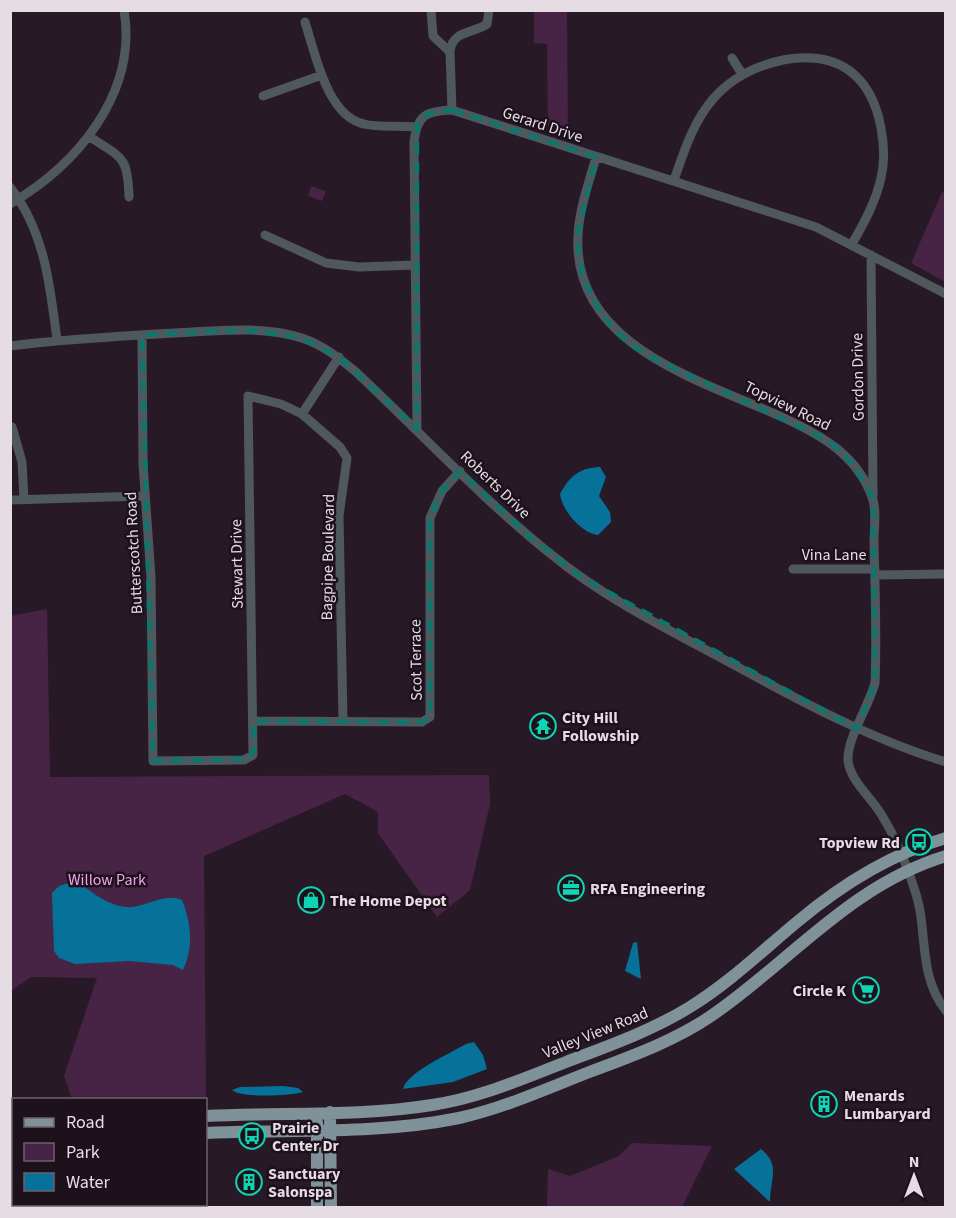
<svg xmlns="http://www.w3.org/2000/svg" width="956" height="1218" viewBox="0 0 956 1218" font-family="'Source Sans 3',sans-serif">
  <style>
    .green { fill: #472346 }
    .water { fill: #067199 }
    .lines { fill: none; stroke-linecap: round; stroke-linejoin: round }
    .minor { stroke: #4f585c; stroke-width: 9 }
    .major { stroke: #7f9199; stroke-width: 12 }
    .marked { fill: none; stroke: #0f766e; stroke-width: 4.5; stroke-dasharray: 12 8; stroke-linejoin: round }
    .labels { text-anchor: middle; stroke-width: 5; stroke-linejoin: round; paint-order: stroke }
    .street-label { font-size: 16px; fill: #e5dce4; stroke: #1d111c }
    .poi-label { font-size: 16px; font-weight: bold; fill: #e5dce4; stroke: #1d111c; text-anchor: start }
    .park-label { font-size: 16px; fill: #f0a1eb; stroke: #1d111c }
  </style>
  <rect width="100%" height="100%" fill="#271a26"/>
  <path class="green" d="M534,11H567L568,140L548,134L547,44L534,43Z
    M311,186L326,191L322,201L308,196Z
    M942,192L946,193L945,282L911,263Z
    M47,609L50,777L489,775L490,804L470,890L437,917L378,833V812L345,794L204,856L206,1100L72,1099L64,1076L97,978L31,977L11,991V616Z
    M632,1143L712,1146L682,1207H547L548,1169L570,1176L619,1156Z"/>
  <path class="water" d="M600,467L606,477L599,496L610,512L611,522L598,535C581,533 562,510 560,494C570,476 579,468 600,467Z
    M75,881C91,890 105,905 126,907C145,909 162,892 182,900C191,922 194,947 183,970L173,965L129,961L75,964L59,958L54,951L52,893L59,886Z
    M637,942L641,979L625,971L633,943Z
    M474,1042L483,1055L487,1069L453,1082L403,1089C407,1072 451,1053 466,1044Z
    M283,1086L298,1088L303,1092C290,1096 240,1098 232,1090L240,1087Z
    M761,1149C781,1165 770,1179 770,1202L734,1169Z"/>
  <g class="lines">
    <path class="minor" d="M431,10L433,36L450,52L452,110
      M305,22C315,53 327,116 364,124C380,128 399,125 416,127
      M450,52C452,30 473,34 487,24L489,10
      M732,58L742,74
      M263,96L322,75
      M90,137C122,158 128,156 129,197
      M596,157C589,183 579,209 578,236C572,347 704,381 784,418C821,435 857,455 872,497C877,509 874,529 874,542C875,589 877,636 875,683C869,706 847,738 848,760C850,781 871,797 881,814C889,827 896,840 902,855C909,873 917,892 920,911C926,947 922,980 946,1011
      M674,180C684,152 693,122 713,99C732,77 755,66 783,60C837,50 871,74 881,128C884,144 885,161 881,178C876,201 864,223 852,244
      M10,187C45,232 50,286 57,340
      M10,204C77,165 138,93 124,10
      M265,235L326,263L359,267L415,265
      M871,255L873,496
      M142,335L143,464L151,577L153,761L244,760L253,755L248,396L281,404L302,414L340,447L347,458L339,516L343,721
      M10,346C65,339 120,336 175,333C216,331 262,325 302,338C323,345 339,358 356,372C421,433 483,500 552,555C603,597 665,628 723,659C795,698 867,738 946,762
      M302,414L339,357
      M12,427L22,462L24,500
      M417,429L414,142C417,115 426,111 452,110L816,227L946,294
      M10,500L144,496
      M793,569H875
      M875,575L946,574
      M254,721L422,722L430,717V518L442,491L460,471
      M10,1167L14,1179
      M22,1204L23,1208"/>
    <path class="major" d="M330,1112L331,1208
      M206,1116C281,1112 358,1117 432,1105C479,1098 522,1079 566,1062C608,1046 651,1031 690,1007C729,983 762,951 797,922C841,885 890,854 946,838
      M206,1133C289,1129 376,1135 459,1118C504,1108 548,1088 592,1071C632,1056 674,1041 711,1016C790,962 850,885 946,856
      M10,1148L14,1147
      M10,1167L14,1166
      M317,1208V1122"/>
  </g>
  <path class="marked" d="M452,110L596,157L577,238L583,278L602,315L629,344L656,360L828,440L853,464L873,498L875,683L857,729L581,577L529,536L460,471L442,491L430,518V717L422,722L254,721V750L249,759L153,761L142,335L244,330L300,337L339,357L417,429V124L429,113Z"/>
  <defs>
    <g id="temple-ring" transform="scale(1.35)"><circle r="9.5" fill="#1d111c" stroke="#0ed5b4" stroke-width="1.5"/><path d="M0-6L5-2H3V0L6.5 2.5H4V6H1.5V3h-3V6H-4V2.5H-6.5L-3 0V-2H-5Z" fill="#0ed5b4"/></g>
    <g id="bus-ring" transform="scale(1.35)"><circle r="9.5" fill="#1d111c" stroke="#0ed5b4" stroke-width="1.5"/><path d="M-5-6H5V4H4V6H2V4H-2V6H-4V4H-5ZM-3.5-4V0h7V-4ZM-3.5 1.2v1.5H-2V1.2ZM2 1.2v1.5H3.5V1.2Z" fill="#0ed5b4"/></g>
    <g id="office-ring" transform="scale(1.35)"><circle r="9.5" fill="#1d111c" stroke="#0ed5b4" stroke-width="1.5"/><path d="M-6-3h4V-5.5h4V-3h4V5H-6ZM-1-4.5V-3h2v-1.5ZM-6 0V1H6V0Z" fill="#0ed5b4"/></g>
    <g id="shop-ring" transform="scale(1.35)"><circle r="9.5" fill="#1d111c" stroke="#0ed5b4" stroke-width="1.5"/><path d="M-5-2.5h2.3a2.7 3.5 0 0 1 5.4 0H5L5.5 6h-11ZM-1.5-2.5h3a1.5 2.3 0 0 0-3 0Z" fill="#0ed5b4"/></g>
    <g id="supermarket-ring" transform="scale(1.35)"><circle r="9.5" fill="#1d111c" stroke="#0ed5b4" stroke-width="1.5"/><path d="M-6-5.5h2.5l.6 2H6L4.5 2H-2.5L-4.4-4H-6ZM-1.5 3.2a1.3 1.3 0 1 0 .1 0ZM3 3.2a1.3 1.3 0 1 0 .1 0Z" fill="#0ed5b4"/></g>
    <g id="building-ring" transform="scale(1.35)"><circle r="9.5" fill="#1d111c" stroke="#0ed5b4" stroke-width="1.5"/><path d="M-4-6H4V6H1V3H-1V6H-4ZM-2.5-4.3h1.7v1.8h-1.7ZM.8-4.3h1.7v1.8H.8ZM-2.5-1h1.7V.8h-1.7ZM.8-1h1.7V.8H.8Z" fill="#0ed5b4"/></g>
  </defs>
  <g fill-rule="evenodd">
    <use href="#temple-ring" x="543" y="726"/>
    <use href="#bus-ring" x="919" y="842"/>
    <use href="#office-ring" x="571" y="888"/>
    <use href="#shop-ring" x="311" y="900"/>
    <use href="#supermarket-ring" x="866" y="990"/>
    <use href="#building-ring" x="824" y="1104"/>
    <use href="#bus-ring" x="252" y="1136"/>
    <use href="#building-ring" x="249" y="1182"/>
  </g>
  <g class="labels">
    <g class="street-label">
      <text transform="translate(543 124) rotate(18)" y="6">Gerard Drive</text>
      <text transform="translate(857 377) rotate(-91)" y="6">Gordon Drive</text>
      <text transform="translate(788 405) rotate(26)" y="6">Topview Road</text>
      <text transform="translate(496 484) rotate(44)" y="6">Roberts Drive</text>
      <text transform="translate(133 553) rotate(-93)" y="6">Butterscotch Road</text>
      <text x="834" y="560">Vina Lane</text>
      <text transform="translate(327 557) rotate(-89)" y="6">Bagpipe Boulevard</text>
      <text transform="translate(236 564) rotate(-91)" y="6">Stewart Drive</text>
      <text transform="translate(415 660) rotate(-91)" y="6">Scot Terrace</text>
      <text transform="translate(595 1032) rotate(-22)" y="6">Valley View Road</text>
    </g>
    <g class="poi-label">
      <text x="562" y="723">City Hill<tspan x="562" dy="18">Followship</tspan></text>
      <text x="900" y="848" text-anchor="end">Topview Rd</text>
      <text x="590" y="894">RFA Engineering</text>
      <text x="330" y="906">The Home Depot</text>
      <text x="846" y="996" text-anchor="end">Circle K</text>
      <text x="844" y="1101">Menards<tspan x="844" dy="18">Lumbaryard</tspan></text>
      <text x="272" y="1133">Prairie<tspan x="272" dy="18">Center Dr</tspan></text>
      <text x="268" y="1179">Sanctuary<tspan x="268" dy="18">Salonspa</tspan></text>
    </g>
    <g class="park-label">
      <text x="107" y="885">Willow Park</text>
    </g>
  </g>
  <rect width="956" height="1218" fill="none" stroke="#e5dce4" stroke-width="24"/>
  <rect x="12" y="1098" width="195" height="108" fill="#1d111c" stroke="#6d626c" stroke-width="1.5"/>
  <rect x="24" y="1118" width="30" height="9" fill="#7f9199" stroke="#6d626c" stroke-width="1.5"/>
  <text x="66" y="1128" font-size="18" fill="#e5dce4">Road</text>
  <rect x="24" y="1143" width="30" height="18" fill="#472346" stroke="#6d626c" stroke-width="1.5"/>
  <text x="66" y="1158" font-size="18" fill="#e5dce4">Park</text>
  <rect x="24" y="1173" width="30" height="18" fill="#067199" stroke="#6d626c" stroke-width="1.5"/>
  <text x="66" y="1188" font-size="18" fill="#e5dce4">Water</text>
  <g transform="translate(914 1176)" stroke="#1d111c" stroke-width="4.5" paint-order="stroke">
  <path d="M0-4.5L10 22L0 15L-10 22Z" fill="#e5dce4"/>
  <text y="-9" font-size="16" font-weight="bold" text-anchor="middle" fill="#e5dce4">N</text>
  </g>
</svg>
